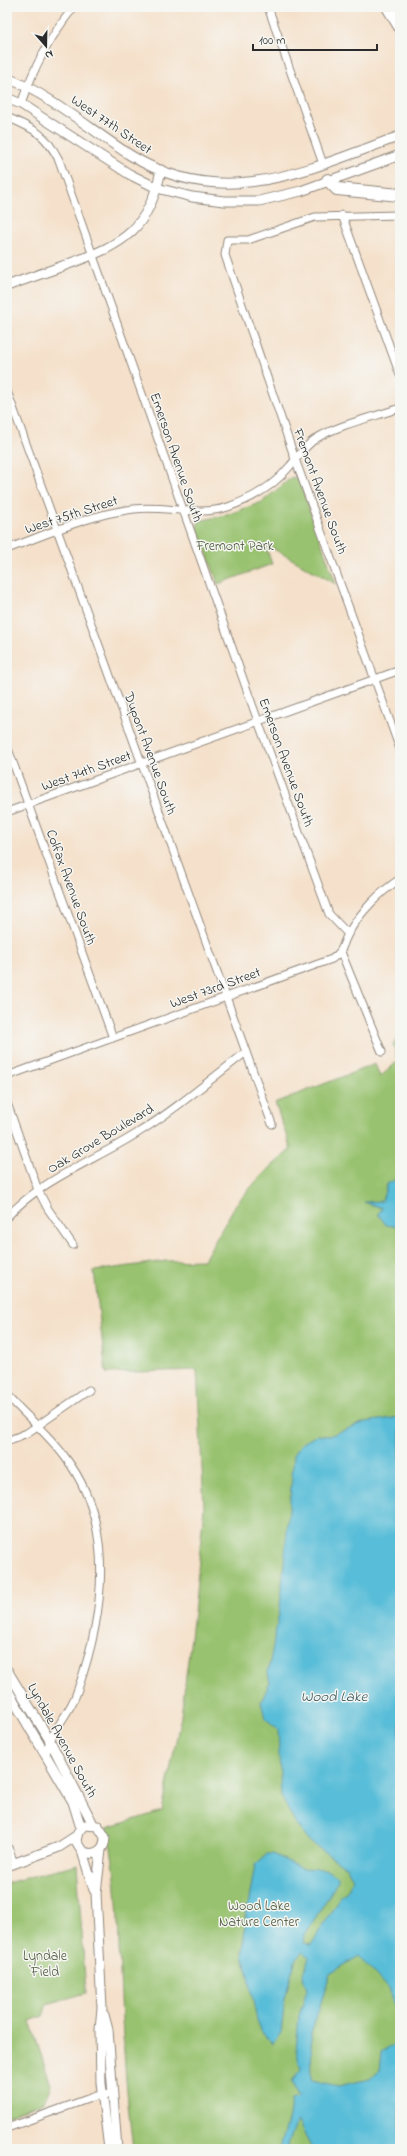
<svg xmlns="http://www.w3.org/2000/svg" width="407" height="2156" viewBox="0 0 407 2156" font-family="'Indie Flower',sans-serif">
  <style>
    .green { fill: #99c26f; stroke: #62764d }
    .water { fill: #59bdd8; stroke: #427482; fill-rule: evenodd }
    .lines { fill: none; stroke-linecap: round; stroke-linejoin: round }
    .street-casing { stroke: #90867b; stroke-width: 9 }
    .secondary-casing { stroke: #90867b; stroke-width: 11 }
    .highway-casing { stroke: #90867b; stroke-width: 14 }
    .street { stroke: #fff; stroke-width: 7 }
    .secondary { stroke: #fff; stroke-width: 9 }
    .highway { stroke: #fff; stroke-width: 12 }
    .labels { text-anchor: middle; stroke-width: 3; stroke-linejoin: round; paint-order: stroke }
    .street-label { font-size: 14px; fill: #2b2b2b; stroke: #f6f6f2 }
    .park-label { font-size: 14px; fill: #4c583f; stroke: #f6f6f2 }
    .water-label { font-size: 15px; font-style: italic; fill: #39575f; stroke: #f6f6f2 }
  </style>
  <rect width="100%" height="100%" fill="#f6f6f2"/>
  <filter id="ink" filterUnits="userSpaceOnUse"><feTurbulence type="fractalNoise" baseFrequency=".025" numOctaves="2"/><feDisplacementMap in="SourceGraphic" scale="8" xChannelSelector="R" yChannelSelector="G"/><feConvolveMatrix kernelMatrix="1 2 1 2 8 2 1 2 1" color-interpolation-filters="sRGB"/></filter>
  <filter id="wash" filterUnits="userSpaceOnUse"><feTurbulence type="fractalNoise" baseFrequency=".012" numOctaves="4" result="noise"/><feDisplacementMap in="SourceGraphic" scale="16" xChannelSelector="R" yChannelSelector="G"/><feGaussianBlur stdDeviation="0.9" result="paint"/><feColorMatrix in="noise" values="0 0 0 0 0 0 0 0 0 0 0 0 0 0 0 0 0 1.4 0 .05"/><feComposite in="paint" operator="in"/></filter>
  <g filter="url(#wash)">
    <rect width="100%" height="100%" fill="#f5e1cb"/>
    <path class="green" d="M292,477L299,480L336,584L265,544L272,564L218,584L197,526L199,521L229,514L262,502Z
      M400,1035V2149H133C126,2091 122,2032 120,1973C118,1924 118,1876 107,1828L162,1811L181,1716L194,1613L204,1507L197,1370L106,1373L94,1271L166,1261L204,1260L236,1204L261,1176L291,1149L275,1103L375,1064L380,1077L398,1061L393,1044Z
      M77,1864L86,1993L47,2004L43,2016L30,2021L51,2085L44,2102L7,2116V1883Z"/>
    <path class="water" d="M400,1168V1227L386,1225L378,1214L382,1208L364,1202L382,1201L387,1184L399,1178Z
      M400,1417V2149H312L297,2120L287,2149H280L289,2117L291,2099L298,2097L292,2081L301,2070L296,2050L299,2016L307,1990L303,1977L309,1957L303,1951L296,1958L285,1998L281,2033L274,2044L263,2035L257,2020L243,1954L245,1922L255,1865L267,1854H273L301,1868L325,1869L337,1877L338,1881L305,1935L304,1943L311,1945L340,1897L348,1890L353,1879L347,1868L310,1842L295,1823L281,1796L278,1729L265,1718L261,1702L270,1682L268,1673L280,1607L294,1455L301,1444L317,1435L329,1436L365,1422ZM359,1956L388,1989L400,2019L395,2035V2044L381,2053L379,2070L370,2079L338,2086L312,2080L311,2034L330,1974Z"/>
  </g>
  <g filter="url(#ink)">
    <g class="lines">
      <g class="street-casing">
        <path id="street" d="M268,7L323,164
          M21,104C33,69 51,35 74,7
          M7,117C34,129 45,133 59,160L258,721L329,914L348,934
          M342,215L400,375
          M400,215L315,217L248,240H227L225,255L295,459L400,749
          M7,391L272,1124
          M7,549C48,534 90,514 134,509C165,505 198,517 228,507C251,499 274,486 290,466C299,456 305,445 317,438C340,424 374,417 400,408
          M7,746L113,1038
          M7,812L400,670
          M341,952L382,1052
          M7,1076L332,959C345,949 341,947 348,934C360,912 380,892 400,879
          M7,1103L38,1190L48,1209L73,1245
          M7,1217C42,1179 93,1161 136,1134C175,1110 210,1080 246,1052
          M7,1395C26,1416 48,1434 65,1457C117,1525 104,1616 77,1692C70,1714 51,1730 46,1753
          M7,1441L27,1433L89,1390
          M7,1845L14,1863
          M7,2128L96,2096L112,2094"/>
      </g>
      <g class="secondary-casing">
        <path id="secondary" d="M7,78C53,96 89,129 130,155C223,213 309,169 400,136
          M7,98L21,104L129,174L157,188L192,197L224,201H259L301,191L400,155
          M7,286C28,278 50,271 71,263C124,244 149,229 161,170
          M7,1670L49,1739L93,1824
          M7,1689L73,1802L81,1828
          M101,1850L96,1893L102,2008L100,2029L101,2083L109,2149
          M82,1851C94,1857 105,1851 105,1837L98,1826L84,1825L78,1832L76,1841L82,1851L94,1890
          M7,1866L59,1847L76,1836
          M104,2015L108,2030L117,2149"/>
      </g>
      <g class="highway-casing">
        <path id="highway" d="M388,7L400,27
          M328,180L337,189L400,195"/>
      </g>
      <use href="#street" class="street"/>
      <use href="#secondary" class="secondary"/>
      <use href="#highway" class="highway"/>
    </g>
  </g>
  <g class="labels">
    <g class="street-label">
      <text transform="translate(112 124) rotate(34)" y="5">West 77th Street</text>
      <text transform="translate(177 457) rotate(71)" y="5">Emerson Avenue South</text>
      <text transform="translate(321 491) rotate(70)" y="5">Fremont Avenue South</text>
      <text transform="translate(71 514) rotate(-18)" y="5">West 75th Street</text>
      <text transform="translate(151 753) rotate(70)" y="5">Dupont Avenue South</text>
      <text transform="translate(287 762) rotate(70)" y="5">Emerson Avenue South</text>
      <text transform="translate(86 770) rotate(-20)" y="5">West 74th Street</text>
      <text transform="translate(72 887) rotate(70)" y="5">Colfax Avenue South</text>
      <text transform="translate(215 987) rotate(-20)" y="5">West 73rd Street</text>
      <text transform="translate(100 1138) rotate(-31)" y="5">Oak Grove Boulevard</text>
      <text transform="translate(63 1740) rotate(61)" y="5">Lyndale Avenue South</text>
    </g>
    <g class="park-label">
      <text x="235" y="550">Fremont Park</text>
      <text x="259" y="1910">Wood Lake<tspan x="259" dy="16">Nature Center</tspan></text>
      <text x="45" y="1960">Lyndale<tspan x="45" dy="16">Field</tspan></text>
    </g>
    <g class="water-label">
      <text x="334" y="1701">Wood Lake</text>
    </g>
  </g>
  <rect width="407" height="2156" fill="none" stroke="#f6f6f2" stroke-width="24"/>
  <g transform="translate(46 46) rotate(160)" stroke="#f6f6f2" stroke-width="3" paint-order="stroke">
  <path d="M0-3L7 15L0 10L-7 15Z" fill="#2b2b2b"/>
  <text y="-6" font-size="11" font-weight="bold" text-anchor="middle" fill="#2b2b2b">N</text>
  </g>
  <path d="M253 44v6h124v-6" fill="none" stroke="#2b2b2b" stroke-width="2"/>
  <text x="259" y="44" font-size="12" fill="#2b2b2b" stroke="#f6f6f2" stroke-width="3" paint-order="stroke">100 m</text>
</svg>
